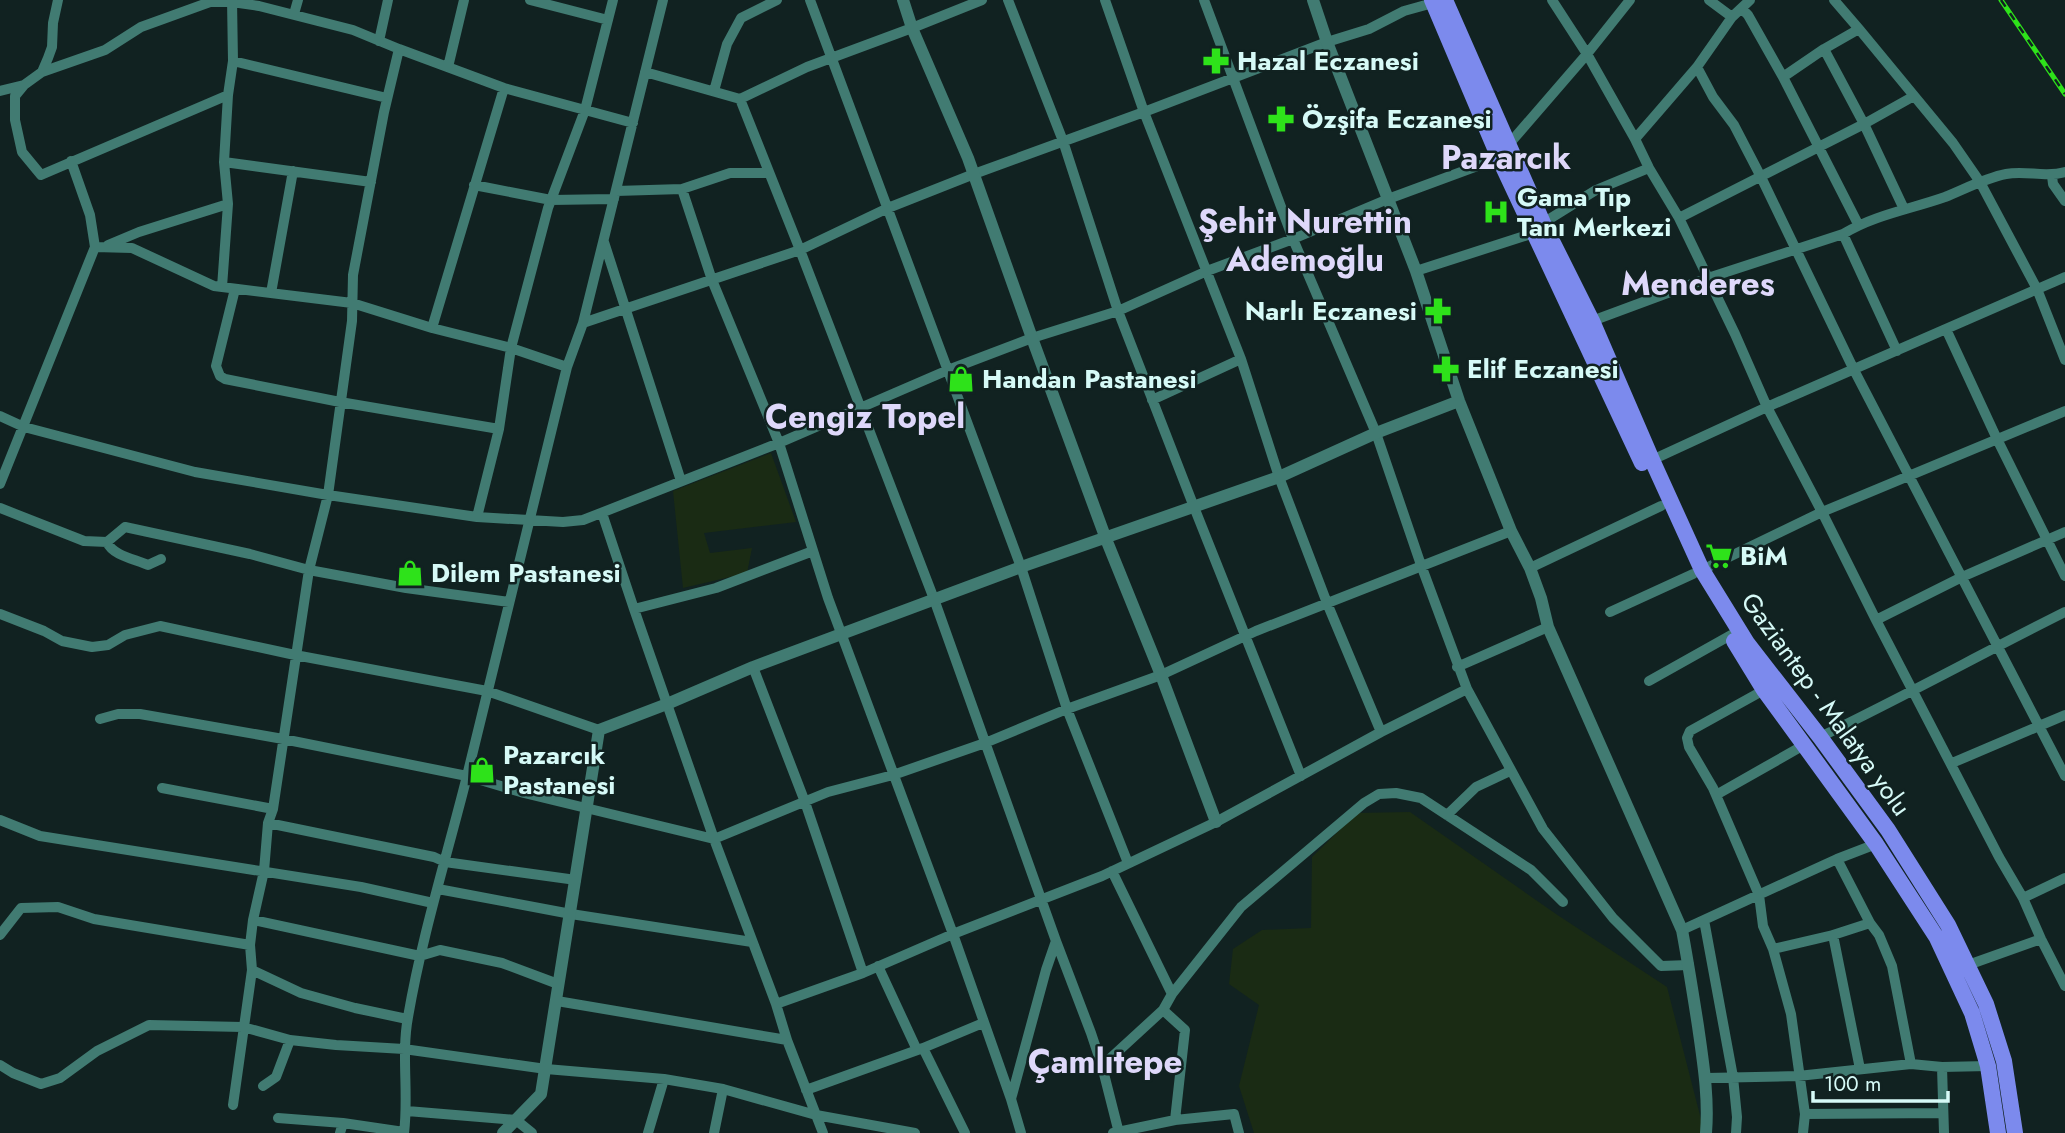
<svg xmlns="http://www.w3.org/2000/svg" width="2065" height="1133" viewBox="0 0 2065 1133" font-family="Jost,sans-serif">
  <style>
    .green { fill: #1a2b14 }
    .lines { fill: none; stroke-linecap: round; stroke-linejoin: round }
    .minor { stroke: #417b72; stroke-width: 10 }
    .tertiary { stroke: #417b72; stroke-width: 12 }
    .trunk { stroke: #7c8aed; stroke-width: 16 }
    .rail-casing { stroke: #2ee21a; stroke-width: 5 }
    .rail { stroke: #112221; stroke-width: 2.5; stroke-dasharray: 8; stroke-linecap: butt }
    .labels { text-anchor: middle; stroke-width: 5; stroke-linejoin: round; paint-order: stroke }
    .poi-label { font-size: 26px; font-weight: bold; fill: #d6faf7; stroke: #112221; text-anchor: start }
    .street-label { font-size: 26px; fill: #d6faf7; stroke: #112221 }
    .district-label { font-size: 33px; font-weight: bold; fill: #ded8fa; stroke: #112221 }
  </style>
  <rect width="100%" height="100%" fill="#112221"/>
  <path class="green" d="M771,453L796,522L704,533L710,553L752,548L747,573L683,588L673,491Z
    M1410,812L1556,914L1667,987L1703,1127L1701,1133H1254L1239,1086L1259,1005L1229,984L1233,949L1262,930L1311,928L1312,857L1357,813Z"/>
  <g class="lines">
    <path class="minor" d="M58,0L53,23L52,47L48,58L42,72L24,85L15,96V120L22,152L41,175L228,95
      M530,0L608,20
      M810,0L1021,567L1067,709L1128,863
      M1008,0L1063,141L1118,311L1194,507L1301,776
      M1105,0L1144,112L1241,359L1279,477L1327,603L1381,732
      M1204,0L1293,239L1376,433L1421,565L1467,689L1543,829L1613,918L1661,966L1689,965
      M1552,0L1587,54L1635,139L1649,168L1679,218L1735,334L1767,407L1822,512L1876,620L1999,857L2023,898L2041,939L2065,986
      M1709,0L1732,17
      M1834,0L1859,29L1953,143L1980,182L2037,289L2065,360
      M1742,9L1748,15L1783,77L1858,224
      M294,14L298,0
      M379,41L388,0
      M1824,49L1864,124L1904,209
      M233,61L387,98
      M448,67L464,0
      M1697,67L1713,97L1734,125L1761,177L1854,370L2065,776
      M42,72L105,50L141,27L210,2H232L259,6L353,30L399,49L504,88L633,123
      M645,72L740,99L807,67L912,28L982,0
      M1783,77L1824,49L1859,29
      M0,91L24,85
      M714,91L727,44L741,18L777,0
      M740,99L800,250L934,599L1056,941L1091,1033L1102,1066L1119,1133
      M1635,139L1697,67L1732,17L1750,0
      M1510,143L1587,54L1630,0
      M224,162L371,182
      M2052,176L2053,184L2065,201
      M474,185L551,200L614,199
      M682,189L712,280L779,443L828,598L953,934L1011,1099L1021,1133
      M616,191L682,189L730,173H768
      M1679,218L1864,124L1914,96
      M1543,223L1596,190L1649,168
      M1843,234L1897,351
      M604,242L681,481
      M108,245L139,232L228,204
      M95,247L132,248L214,286L352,303L432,328L511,348L567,367
      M1416,271L1534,233
      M222,287L228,204L224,162L228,95L233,61L232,0
      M235,289L216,366L220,376L225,379L340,402L499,429
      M271,293L293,171
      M1592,321L1708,278L1843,234C1874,215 1911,209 1945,197C1965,189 1985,178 2006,174C2026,170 2045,178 2065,172
      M583,323L800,250L888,208L974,174L1144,112L1327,42L1369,29L1404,11L1433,3
      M432,328L504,88
      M1946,329L1997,439L2065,576
      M1152,400L1241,359
      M0,416L24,427L195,472L328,495L477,517L563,522L583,520L779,443L948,370L1032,338L1118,311L1207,271L1293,239L1388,199L1499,158
      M1652,460L1767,407L2065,277
      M0,484L95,247L90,215L71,161
      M0,508L84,541L107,542L125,527L250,554L309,570L406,588L509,602
      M602,513L634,609L714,839L776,1004L787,1040L823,1133
      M477,517L499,429L511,348L548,208L585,110L613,0
      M107,542C113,556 135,559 148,565L161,559
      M1530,568L1661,506
      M1702,570L1822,512L2065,411
      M634,609L716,588L813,551
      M1610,612L1693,574
      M0,614L44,631L62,641L92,647L108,645L125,635L160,626L295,655L487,691L599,730
      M1876,620L1962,577L2065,532
      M753,667L805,802L863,973
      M1457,667L1548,627
      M1649,681L1731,635
      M1764,690L1690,731L1687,738L1689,747L1713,788L1759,895L1763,926L1773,949L1791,1014L1805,1114L1803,1133
      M100,719L118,714H140L283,739L467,776L524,793L714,839L828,792L893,775L985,743L1067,709L1161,675L1256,631L1511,531
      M1820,737C1903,697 1983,653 2065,612
      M1952,763L2065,715
      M162,788L273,809
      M1716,795L1804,745
      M1447,815L1476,787L1510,771
      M0,820L40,836L361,887L433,903
      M268,823L434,857L445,862L576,880
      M1837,859L1870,923L1879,935L1892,966L1911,1064
      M1112,871L1172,994
      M438,889L571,914L752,942
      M2023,898L2065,878
      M253,920L420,956L440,950L502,963L558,984
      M1704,920L1733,1077L1737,1117L1736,1133
      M1682,930L1837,859L1876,844
      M0,935L21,908L58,907L94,919L250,945
      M1833,935L1860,1069
      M1773,949L1833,935L1870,923
      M1968,965L2041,939
      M878,966L917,1050
      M252,970L301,993L355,1008L407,1019
      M557,1001L787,1040
      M776,1004L863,973L953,934L1102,876L1216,822L1381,732L1467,689
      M1163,1010L1185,1030L1175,1120
      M923,1048L965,1133
      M0,1065L13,1073L41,1084L60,1078L97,1051L149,1025L243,1027L290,1040L336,1045L404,1049L546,1069L664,1079L723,1089L816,1115L915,1133
      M1102,1066L1163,1010L1172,994L1241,907L1364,803L1379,794L1396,793L1421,798L1531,870L1563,902
      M1942,1067L1944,1133
      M1706,1078L1798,1076L1911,1064L1942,1067L1988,1066
      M263,1086L276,1077L290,1040
      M806,1090L923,1048L983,1023
      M1011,1099L1046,970L1056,941
      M233,1105L252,970L250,945L253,920L264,871L268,823L273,809L309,570L328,495L352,321L353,275L384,112L399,49
      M407,1111L516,1120L532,1133
      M1805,1114L1943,1113
      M278,1118L343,1123
      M340,1133L343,1123L404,1132
      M404,1133C409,1094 401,1055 408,1017C422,936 446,859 466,780C501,642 533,504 567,367L583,323L663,0
      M648,1133L664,1079
      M714,1133L723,1089
      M1113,1133L1175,1120L1234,1114L1239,1133"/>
    <path class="tertiary" d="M903,0L912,28L968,158L1032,338L1106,539L1161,675L1216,822
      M1313,0L1327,42L1416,271L1459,401L1511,531L1530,568L1541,598L1548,627L1682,930C1688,962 1693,994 1698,1026C1703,1062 1709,1097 1706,1133
      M503,1133L541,1094L599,730L667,704L753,667L1021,567L1279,477L1376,433L1459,401"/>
    <path class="trunk" d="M1432,0L1499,158L1642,463
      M1445,0L1543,223L1592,321L1652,460L1702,570L1747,643L1820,737L1888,830L1948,925L1986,1004L2004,1061L2015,1133
      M1734,641L1764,690L1876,844L1937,938L1972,1013L1988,1066L1998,1133"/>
    <g class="rail-casing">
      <path id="rail" d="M2001,0L2065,94"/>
    </g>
    <use href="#rail" class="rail"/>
  </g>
  <defs>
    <g id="pharmacy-bare" transform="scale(2.1)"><path d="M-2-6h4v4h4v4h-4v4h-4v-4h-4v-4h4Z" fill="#2ee21a" stroke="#112221" stroke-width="2.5" paint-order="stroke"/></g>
    <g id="hospital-bare" transform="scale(2.1)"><path d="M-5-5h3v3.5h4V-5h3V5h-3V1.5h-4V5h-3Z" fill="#2ee21a" stroke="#112221" stroke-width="2.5" paint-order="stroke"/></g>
    <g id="shop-bare" transform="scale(2.1)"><path d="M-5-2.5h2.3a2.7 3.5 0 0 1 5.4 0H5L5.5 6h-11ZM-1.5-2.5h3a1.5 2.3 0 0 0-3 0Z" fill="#2ee21a" stroke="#112221" stroke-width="2.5" paint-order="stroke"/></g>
    <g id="supermarket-bare" transform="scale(2.1)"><path d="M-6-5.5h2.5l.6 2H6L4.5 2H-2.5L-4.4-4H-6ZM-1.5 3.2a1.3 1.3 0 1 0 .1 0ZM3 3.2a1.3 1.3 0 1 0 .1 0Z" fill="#2ee21a" stroke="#112221" stroke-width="2.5" paint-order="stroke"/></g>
  </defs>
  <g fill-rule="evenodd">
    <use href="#pharmacy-bare" x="1216" y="61"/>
    <use href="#pharmacy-bare" x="1281" y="119"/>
    <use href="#hospital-bare" x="1496" y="212"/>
    <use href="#pharmacy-bare" x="1438" y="311"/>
    <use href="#pharmacy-bare" x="1446" y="369"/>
    <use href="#shop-bare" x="961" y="379"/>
    <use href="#supermarket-bare" x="1719" y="556"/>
    <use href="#shop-bare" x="410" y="573"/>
    <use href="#shop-bare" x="482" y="770"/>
  </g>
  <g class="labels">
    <g class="poi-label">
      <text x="1237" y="70">Hazal Eczanesi</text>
      <text x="1302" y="128">Özşifa Eczanesi</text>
      <text x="1517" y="206">Gama Tıp<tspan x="1517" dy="30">Tanı Merkezi</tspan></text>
      <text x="1417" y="320" text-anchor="end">Narlı Eczanesi</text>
      <text x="1467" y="378">Elif Eczanesi</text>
      <text x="982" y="388">Handan Pastanesi</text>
      <text x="1740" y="565">BiM</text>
      <text x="431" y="582">Dilem Pastanesi</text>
      <text x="503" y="764">Pazarcık<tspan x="503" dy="30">Pastanesi</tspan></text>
    </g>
    <g class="street-label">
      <text transform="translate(1826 704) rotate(54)" y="9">Gaziantep - Malatya yolu</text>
    </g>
    <g class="district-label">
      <text x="1506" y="169">Pazarcık</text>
      <text x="1305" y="233">Şehit Nurettin<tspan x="1305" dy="38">Ademoğlu</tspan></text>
      <text x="1698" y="295">Menderes</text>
      <text x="865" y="428">Cengiz Topel</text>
      <text x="1105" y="1073">Çamlıtepe</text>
    </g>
  </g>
  <path d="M1813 1091v10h135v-10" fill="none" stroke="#d6faf7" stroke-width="3.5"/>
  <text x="1824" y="1091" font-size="21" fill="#d6faf7" stroke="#112221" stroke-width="5" paint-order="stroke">100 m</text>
</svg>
